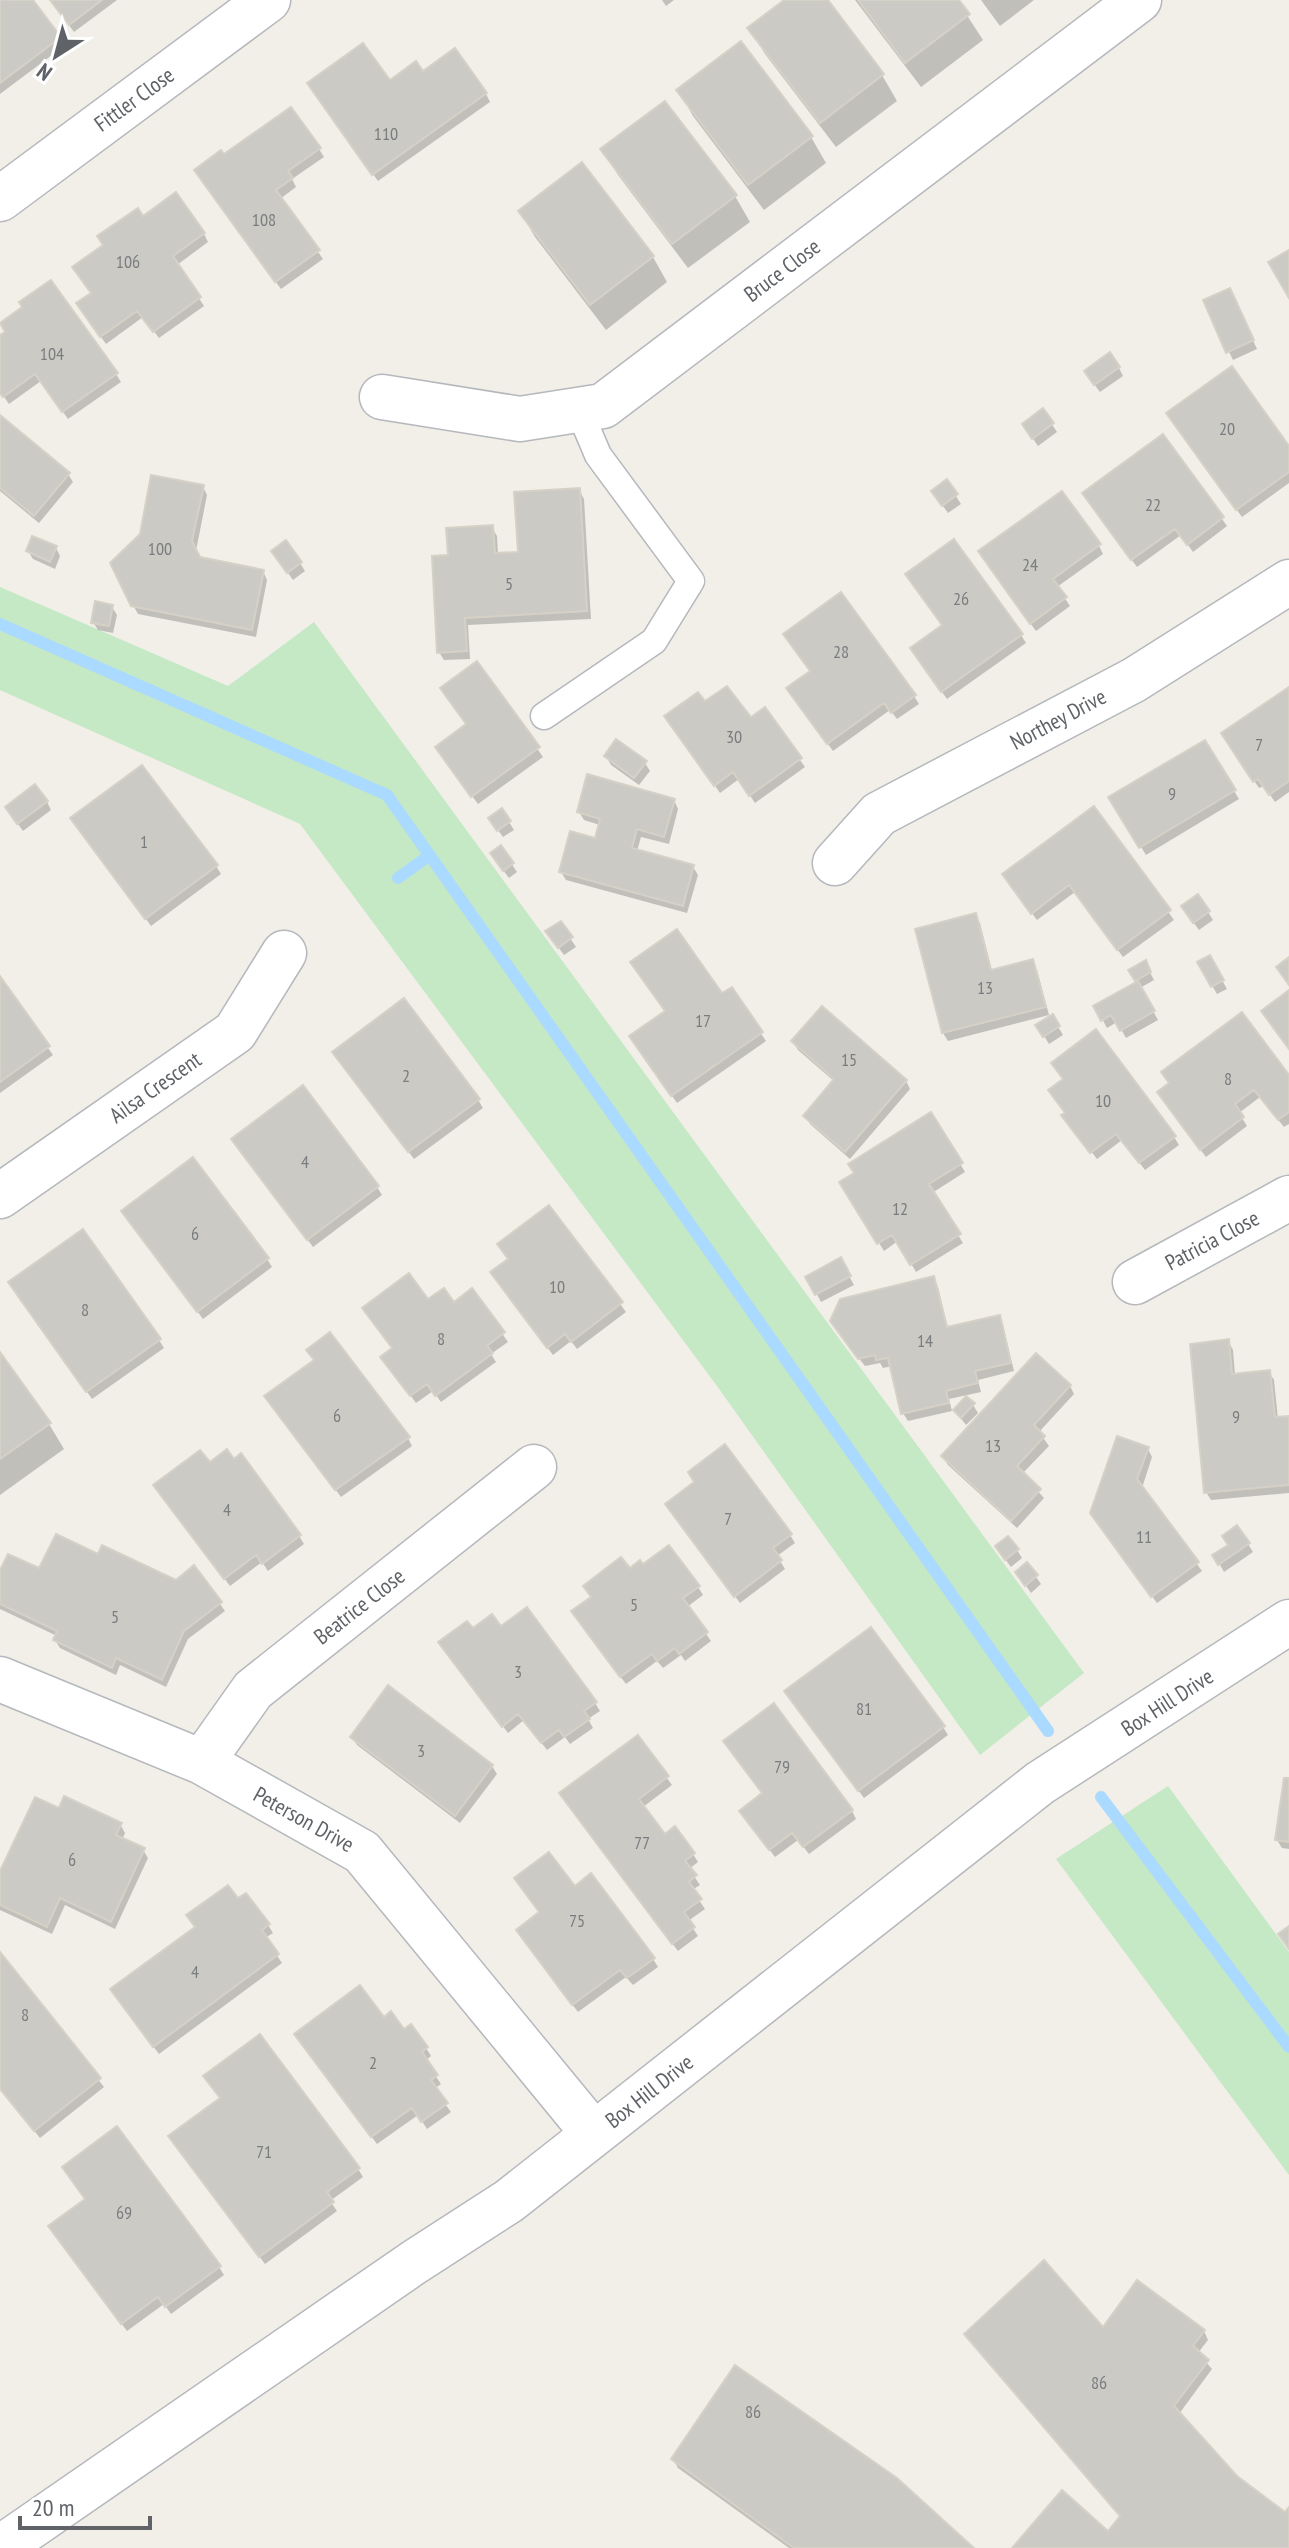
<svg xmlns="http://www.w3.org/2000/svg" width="1289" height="2548" viewBox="0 0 1289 2548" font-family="'PT Sans Narrow',sans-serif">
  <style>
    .green { fill: #c5e8c5 }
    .shadow { fill: #0003 }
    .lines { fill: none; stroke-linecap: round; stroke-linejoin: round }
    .stream { stroke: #aadaff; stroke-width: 12 }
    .building { fill: #cccac5; stroke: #d6d1c6; stroke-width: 2 }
    .lane-casing { stroke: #b5b8bc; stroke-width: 29 }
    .street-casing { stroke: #b5b8bc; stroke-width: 47 }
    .lane { stroke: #fff; stroke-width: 26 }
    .street { stroke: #fff; stroke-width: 44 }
    .labels { text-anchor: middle; stroke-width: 8; stroke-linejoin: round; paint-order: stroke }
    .number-label { font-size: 18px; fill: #7a7d7f }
    .street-label { font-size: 22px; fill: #5f6368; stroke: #fff }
  </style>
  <rect width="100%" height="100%" fill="#f1efe8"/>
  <path class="green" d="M0,587L228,686L314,622L1084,1673L980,1755L717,1386L300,824L0,690Z
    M1168,1786L1289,1952V2175L1056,1859Z"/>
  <path class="shadow" d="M0,0H30L64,46L0,94Z
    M51,0H117L74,32Z
    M662,0H674L666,6Z
    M787,0H825L882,75L897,101L836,147L765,54L750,29Z
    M855,0H957L983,40L921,87Z
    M981,0H1034L1000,26Z
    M422,73L486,94L490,102L378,181L314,92L390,83Z
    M679,91L811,137L826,163L764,210L693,116Z
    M319,149L324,157L292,179L296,187L280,199L323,259L281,289L201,179L224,157Z
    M603,150L735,196L750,222L688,268L618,175Z
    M520,211L653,257L667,282L606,330L535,237Z
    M143,219L204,234L208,242L177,265L204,306L159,338L143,317L106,344L83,312L93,294L106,246Z
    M1234,299L1257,349L1233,360L1205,301Z
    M0,338L116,374L121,382L68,419L41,381L9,404L0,391Z
    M1119,368L1123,376L1100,392L1091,380Z
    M1043,411L1057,432L1038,446L1029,433Z
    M0,418L68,474L73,482L39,523L0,491Z
    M1173,422L1289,449V483L1242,517Z
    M1163,436L1227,526L1193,552L1181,535L1137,567L1089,501Z
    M947,482L961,504L948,513L938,499Z
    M203,487L207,495L196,551L199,559L263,571L267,580L256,637L138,614L133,605Z
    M579,490L584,499L591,619L468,625L470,659L444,660L439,652L492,528L497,536L498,554L520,553Z
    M1099,546L1103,554L1057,587L1070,606L1036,631L985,560Z
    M56,548L60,556L55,569L33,559L28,551Z
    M278,559L300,563L305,571L293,580Z
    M112,607L117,615L113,633L98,630L93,622Z
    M1021,635L1026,643L947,699L917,657Z
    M477,663L543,757L478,804L442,756L468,725Z
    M812,672L914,696L919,704L897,719L890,710L833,751L794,696Z
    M1289,690V792L1275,802L1264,786L1259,788L1228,742Z
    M704,704L750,720L764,710L805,767L755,803L739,779L720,793L672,724Z
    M1204,742L1239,799L1146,855L1111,798Z
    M606,756L645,763L650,771L639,785L611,765Z
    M674,800L678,809L669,844L641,837L637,851L693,867L698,875L687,913L566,880L561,872L596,840L600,825L584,820L579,812Z
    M47,802L51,810L23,831L12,816Z
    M1094,808L1174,920L1123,957L1075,892L1037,920L1009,882Z
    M509,822L514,830L503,837L495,826Z
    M78,827L216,866L221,874L151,926Z
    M501,848L517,872L509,878L497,862Z
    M1208,912L1213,920L1199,930L1188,915Z
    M975,915L980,923L992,971L1032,962L1037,970L1049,1015L948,1041L943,1033L917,930Z
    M560,923L576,947L564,955L553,940Z
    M1209,957L1227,989L1217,994L1199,963Z
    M1145,963L1154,980L1140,988L1158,1020L1126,1038L1117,1022L1107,1028L1096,1007L1138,984L1131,971Z
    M0,980L53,1055L0,1093Z
    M731,989L766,1041L677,1103L636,1044Z
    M1052,1017L1063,1035L1049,1044L1038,1026Z
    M793,1042L906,1081L910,1089L850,1159L810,1124L806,1116L835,1082L798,1050Z
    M339,1061L478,1100L483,1108L414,1159Z
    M1289,1078V1124L1284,1127L1260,1097L1239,1113L1247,1126L1206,1157L1164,1101Z
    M931,1115L965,1172L932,1193L963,1243L916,1272L898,1241L884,1251L842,1183Z
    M1069,1122L1174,1137L1179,1145L1145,1170L1122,1140L1097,1159Z
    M239,1148L377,1187L382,1195L313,1247Z
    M549,1207L626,1312L577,1349L571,1341L553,1355L498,1281Z
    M129,1220L267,1259L272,1267L203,1319Z
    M840,1260L854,1285L821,1302L808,1277Z
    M933,1279L938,1287L948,1329L999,1317L1003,1325L1014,1371L978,1380L981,1392L949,1399L952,1411L908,1421L903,1413L892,1366L883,1368L880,1363L865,1366L837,1330Z
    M16,1290L159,1340L164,1348L92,1399Z
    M472,1291L508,1342L491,1354L496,1362L441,1402L433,1391L416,1403L388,1365L394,1349L428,1302L454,1304Z
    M1228,1341L1233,1350L1235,1375L1269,1372L1274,1380L1278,1419L1289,1418V1493L1211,1500L1206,1492Z
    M0,1355L49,1424L64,1449L0,1495Z
    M1070,1386L1074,1394L1039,1432L1049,1446L1022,1474L1044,1498L1017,1528L948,1465L943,1456Z
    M271,1404L408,1438L412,1446L341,1497Z
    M973,1405L978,1413L966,1425L955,1411Z
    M1148,1449L1152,1457L1142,1488L1202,1571L1157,1603L1097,1521Z
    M210,1465L299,1536L304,1544L268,1571L262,1562L230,1586L161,1493Z
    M672,1512L790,1535L795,1543L777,1556L785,1569L740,1603Z
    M1248,1544L1253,1552L1224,1572L1215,1556Z
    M1017,1550L1022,1558L1011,1567L1002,1555Z
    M99,1557L176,1582L194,1568L225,1611L188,1639L166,1687L120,1665L116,1675L60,1648L55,1640L57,1636L0,1609V1575L40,1571Z
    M1027,1564L1041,1584L1031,1593L1022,1580Z
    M643,1566L698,1587L703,1595L687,1607L711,1641L685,1661L681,1655L663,1668L657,1661L626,1684L578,1620Z
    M501,1628L595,1703L600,1711L588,1719L593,1728L570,1744L565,1737L547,1750L524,1720L508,1733L446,1651L473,1631Z
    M791,1700L943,1727L948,1735L864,1798Z
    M352,1737L492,1766L497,1774L460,1823L357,1745Z
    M637,1737L672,1785L643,1807L665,1836L693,1854L698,1862L689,1869L700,1885L692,1890L705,1909L688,1921L698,1936L678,1951L566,1802Z
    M1289,1780V1849L1282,1848L1277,1840Z
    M59,1811L120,1824L125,1833L122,1840L143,1850L148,1858L115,1929L65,1905L52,1934L0,1910V1876Z
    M852,1811L856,1819L809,1854L798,1840L775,1857L746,1819Z
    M574,1889L653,1959L658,1967L633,1985L626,1977L578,2012L523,1939Z
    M237,1901L268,1925L273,1933L265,1938L282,1963L159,2054L117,1998L197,1928Z
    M0,1955L104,2087L40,2138L0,2088Z
    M384,2020L404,2032L411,2027L426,2048L431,2056L425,2061L441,2084L434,2089L451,2112L427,2129L418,2115L377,2144L301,2042Z
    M176,2144L358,2169L363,2177L330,2201L337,2211L265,2264Z
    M87,2200L219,2267L224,2275L171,2314L164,2304L127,2331L55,2235Z
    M1103,2330L1204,2331L1208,2340L1198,2353L1212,2369L1179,2414L1235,2478L1285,2515L1289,2510V2548H1015L1108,2534L1122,2517Z
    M673,2459L971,2548H789L678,2468Z"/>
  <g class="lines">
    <path class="stream" d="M0,624L387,795L1048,1731
      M398,878L430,855
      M1101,1797L1289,2047"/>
  </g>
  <path class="building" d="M0,0H33L61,37L0,83Z
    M50,0H102L69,25Z
    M784,0H828L884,74L820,123L747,28Z
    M858,0H959L970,14L905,63Z
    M741,41L813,136L748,185L676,90Z
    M363,43L390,80L416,61L423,71L455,48L487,93L372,175L307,83Z
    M665,101L737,195L672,244L600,149Z
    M291,107L321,148L288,171L293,178L276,190L320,250L275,282L194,170L221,150L224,154Z
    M582,162L654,256L590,305L518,211Z
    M176,192L205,233L173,256L201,297L153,332L137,311L100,337L76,303L91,293L72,267L103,245L97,236L138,208L143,216Z
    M1289,250V298L1268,262Z
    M51,280L118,373L62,412L35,374L3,397L0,393V335L5,332L0,323L22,307L19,302Z
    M1230,288L1254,340L1226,353L1203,300Z
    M1110,352L1120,367L1094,385L1084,371Z
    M1232,366L1289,446V472L1236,510L1166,413Z
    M1043,408L1054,423L1032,439L1022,424Z
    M0,415L70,473L34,516L0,488Z
    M1163,434L1224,517L1187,545L1175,529L1131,560L1082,493Z
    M151,475L204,485L192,541L200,557L264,570L252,630L131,606L110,563L140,534Z
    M947,479L958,494L942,506L931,491Z
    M580,488L587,611L465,618L467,651L437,653L432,556L448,555L446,528L493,525L495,553L518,552L514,492Z
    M1062,491L1101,544L1053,579L1067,597L1030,624L978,551Z
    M32,536L57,546L50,562L26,551Z
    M954,539L1023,634L941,692L910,648L942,625L905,574Z
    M286,540L302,562L287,573L271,551Z
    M841,592L916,695L891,713L884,703L827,744L786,688L810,671L783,634Z
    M95,601L113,605L109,626L91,623Z
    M477,661L540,747L471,797L435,747L466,724L440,688Z
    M727,686L751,717L765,707L802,758L749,796L733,772L714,786L664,716L698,692L705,701Z
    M1289,687V781L1269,795L1258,779L1253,782L1221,733Z
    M616,739L647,761L634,778L604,756Z
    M1205,740L1236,790L1139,848L1108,797Z
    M142,765L218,865L145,919L70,818Z
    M587,774L675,799L664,837L637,829L632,848L694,865L683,906L559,872L570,831L595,838L600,819L577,812Z
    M35,784L48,801L17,824L5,807Z
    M1094,806L1171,910L1117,950L1069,885L1031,914L1002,874Z
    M502,808L511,821L497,831L488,818Z
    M501,845L514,863L503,871L490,853Z
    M1198,894L1210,911L1193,923L1181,906Z
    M976,913L991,970L1033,959L1046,1007L942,1033L915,929Z
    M561,921L573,937L558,948L545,931Z
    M677,929L722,993L732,987L763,1032L671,1096L629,1036L665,1011L630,962Z
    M1210,955L1224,980L1211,987L1197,962Z
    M1289,957V985L1276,967Z
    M1146,960L1151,972L1135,981L1128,970Z
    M0,976L50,1046L0,1082Z
    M1138,981L1155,1011L1120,1031L1111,1015L1101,1021L1093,1006Z
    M1289,990V1049L1261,1011Z
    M404,998L480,1099L408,1152L332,1052Z
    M822,1006L907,1080L845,1152L803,1116L834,1079L791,1041Z
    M1242,1012L1289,1075V1112L1278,1120L1254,1090L1235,1104L1244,1117L1200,1150L1157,1092L1169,1083L1161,1072Z
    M1053,1014L1060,1026L1043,1037L1035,1025Z
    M1096,1029L1176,1136L1139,1163L1116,1134L1090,1153L1061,1115L1065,1113L1048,1090L1063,1079L1051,1063Z
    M303,1085L379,1186L307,1240L231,1139Z
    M931,1112L963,1163L929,1184L961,1234L910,1265L892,1235L877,1244L839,1182L854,1173L848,1164Z
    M193,1157L269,1258L197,1312L121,1211Z
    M549,1205L623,1302L571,1342L565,1334L547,1348L490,1272L508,1259L497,1244Z
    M83,1229L161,1339L86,1392L8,1282Z
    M841,1257L851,1276L815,1295L805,1277Z
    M409,1273L428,1299L444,1288L454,1302L472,1288L505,1332L487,1346L493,1353L435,1396L427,1384L410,1396L380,1357L392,1348L362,1308Z
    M934,1276L947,1327L1000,1315L1011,1363L975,1371L978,1383L946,1391L949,1403L901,1414L888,1358L876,1360L875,1355L858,1359L830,1321L840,1299Z
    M330,1332L410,1437L335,1490L264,1396L314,1360L306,1350Z
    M1229,1339L1232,1374L1270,1370L1275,1417L1289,1416V1485L1204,1493L1190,1344Z
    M0,1352L51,1423L0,1459Z
    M1036,1353L1071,1385L1034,1425L1045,1436L1017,1466L1041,1489L1011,1521L941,1456Z
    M966,1396L975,1403L961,1418L953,1410Z
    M1117,1436L1149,1447L1137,1479L1199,1562L1151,1597L1090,1513Z
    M725,1444L792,1534L773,1548L782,1560L734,1597L665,1504L694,1482L688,1472Z
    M227,1449L234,1459L241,1453L301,1535L262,1564L256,1555L224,1579L153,1485L200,1450L210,1462Z
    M1237,1525L1250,1543L1218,1565L1212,1555L1228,1545L1222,1536Z
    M56,1534L98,1554L102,1545L176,1580L194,1565L222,1602L184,1631L162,1680L116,1658L112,1668L53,1640L57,1631L0,1604V1570L8,1554L39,1568Z
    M1008,1536L1019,1549L1005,1560L995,1546Z
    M669,1545L700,1586L683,1598L708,1632L679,1654L675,1648L657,1661L652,1654L620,1677L571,1611L591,1597L583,1586L621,1557L630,1568L640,1560L643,1564Z
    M1027,1562L1038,1575L1025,1586L1015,1572Z
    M527,1607L597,1702L584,1711L590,1719L564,1737L559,1730L541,1743L518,1714L502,1727L438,1642L467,1621L473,1628L492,1614L501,1626Z
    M871,1627L945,1726L858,1791L784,1691Z
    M388,1685L493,1765L455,1816L350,1737Z
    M774,1703L853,1810L803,1847L792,1833L769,1850L739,1811L762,1793L723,1741Z
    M638,1735L669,1776L639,1799L665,1834L675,1826L695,1853L685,1861L697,1875L689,1882L702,1899L684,1912L695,1927L672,1944L559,1793Z
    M1284,1778H1289V1842L1275,1840Z
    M64,1796L122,1823L116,1835L145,1848L111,1922L60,1898L47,1927L0,1905V1871L35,1797L59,1808Z
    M549,1852L575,1886L591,1873L655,1958L627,1978L620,1970L572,2005L516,1930L539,1912L514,1878Z
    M228,1885L238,1898L246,1893L270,1924L262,1930L279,1954L153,2047L110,1989L195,1927L186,1915Z
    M1289,1926V1949L1278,1934Z
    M0,1952L101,2078L34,2131L0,2089Z
    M360,1985L384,2017L391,2011L404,2029L411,2024L428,2047L422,2052L438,2075L431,2080L448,2103L421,2122L412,2108L371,2137L294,2034Z
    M260,2034L360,2168L327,2192L334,2202L259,2257L168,2136L220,2098L203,2076Z
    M117,2126L221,2266L165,2307L158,2297L121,2324L48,2226L85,2199L62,2167Z
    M1044,2260L1103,2327L1137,2280L1205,2330L1193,2346L1209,2360L1174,2406L1237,2476L1285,2512L1289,2507V2548H1012L1062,2490L1108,2531L1120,2516L964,2334Z
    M735,2365L897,2478L974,2548H794L671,2459Z"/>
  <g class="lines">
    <g class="lane-casing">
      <path id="lane" d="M544,716L654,641L691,581L598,455L579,410"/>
    </g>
    <g class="street-casing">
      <path id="street" d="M0,199L268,0
        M382,397L520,419L603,406L1139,0
        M835,863L879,814L1134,680L1289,582
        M0,1196L235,1032L284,953
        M1135,1282L1289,1198
        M0,1679L202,1762L362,1852L594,2134
        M202,1762L253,1690L534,1467
        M0,2548L413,2263L509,2201L1040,1783L1289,1622"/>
    </g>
    <use href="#lane" class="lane"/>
    <use href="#street" class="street"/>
  </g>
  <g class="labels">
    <g class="number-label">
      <text x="386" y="140">110</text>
      <text x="264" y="226">108</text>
      <text x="128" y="268">106</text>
      <text x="52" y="360">104</text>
      <text x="1227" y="435">20</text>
      <text x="1153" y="511">22</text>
      <text x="160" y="555">100</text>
      <text x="1030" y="571">24</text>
      <text x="509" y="590">5</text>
      <text x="961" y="605">26</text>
      <text x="841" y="658">28</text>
      <text x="734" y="743">30</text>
      <text x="1259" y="751">7</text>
      <text x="1172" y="800">9</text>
      <text x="144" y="848">1</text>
      <text x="985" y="994">13</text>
      <text x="703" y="1027">17</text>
      <text x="849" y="1066">15</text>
      <text x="406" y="1082">2</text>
      <text x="1228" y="1085">8</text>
      <text x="1103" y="1107">10</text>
      <text x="305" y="1168">4</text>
      <text x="900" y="1215">12</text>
      <text x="195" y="1240">6</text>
      <text x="557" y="1293">10</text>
      <text x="85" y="1316">8</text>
      <text x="441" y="1345">8</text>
      <text x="925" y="1347">14</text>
      <text x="337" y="1422">6</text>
      <text x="1236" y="1423">9</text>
      <text x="993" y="1452">13</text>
      <text x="227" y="1516">4</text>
      <text x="728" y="1525">7</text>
      <text x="1144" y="1543">11</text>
      <text x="634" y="1611">5</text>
      <text x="115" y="1623">5</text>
      <text x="518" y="1678">3</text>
      <text x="864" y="1715">81</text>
      <text x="421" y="1757">3</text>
      <text x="782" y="1773">79</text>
      <text x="642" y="1849">77</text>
      <text x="72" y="1866">6</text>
      <text x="577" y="1927">75</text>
      <text x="195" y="1978">4</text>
      <text x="25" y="2021">8</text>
      <text x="373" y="2069">2</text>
      <text x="264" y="2158">71</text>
      <text x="124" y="2219">69</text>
      <text x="1099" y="2389">86</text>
      <text x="753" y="2418">86</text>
    </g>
    <g class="street-label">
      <text transform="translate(134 99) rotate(-36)" y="8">Fittler Close</text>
      <text transform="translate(782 270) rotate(-37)" y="8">Bruce Close</text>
      <text transform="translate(1058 719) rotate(-28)" y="8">Northey Drive</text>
      <text transform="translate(155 1087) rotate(-35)" y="8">Ailsa Crescent</text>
      <text transform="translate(1212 1240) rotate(-28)" y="8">Patricia Close</text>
      <text transform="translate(359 1606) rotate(-38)" y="8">Beatrice Close</text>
      <text transform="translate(1167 1702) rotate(-33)" y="8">Box Hill Drive</text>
      <text transform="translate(304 1819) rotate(29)" y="8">Peterson Drive</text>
      <text transform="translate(649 2091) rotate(-38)" y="8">Box Hill Drive</text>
    </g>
  </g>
  <g transform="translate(56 56) rotate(216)" stroke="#ffffff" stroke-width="6" paint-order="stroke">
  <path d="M0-6L14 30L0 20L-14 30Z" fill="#5f6368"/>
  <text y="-12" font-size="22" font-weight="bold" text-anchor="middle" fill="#5f6368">N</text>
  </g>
  <path d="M20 2516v12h130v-12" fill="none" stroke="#5f6368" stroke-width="4"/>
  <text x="32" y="2516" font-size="24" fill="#5f6368" stroke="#ffffff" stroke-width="6" paint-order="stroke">20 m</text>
</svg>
